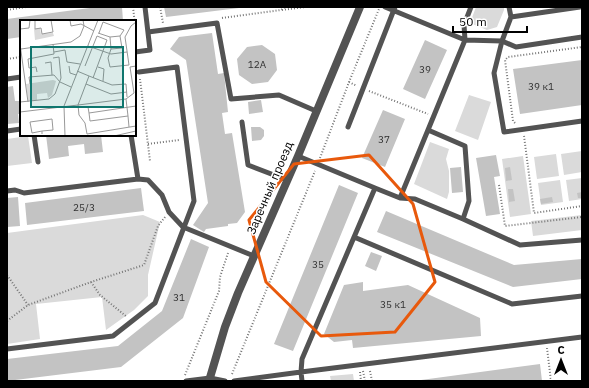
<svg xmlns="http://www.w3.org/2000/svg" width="589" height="388" viewBox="0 0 589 388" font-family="'IBM Plex Sans',sans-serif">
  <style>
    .green { fill: #dadada }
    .building { fill: #c3c3c3 }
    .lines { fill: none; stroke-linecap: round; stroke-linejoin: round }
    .path { stroke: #757575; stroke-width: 2; stroke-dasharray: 1 2; stroke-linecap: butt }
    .service { stroke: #535353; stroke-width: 5 }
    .tertiary { stroke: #535353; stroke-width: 8 }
    .marked { fill: none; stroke: #e8590c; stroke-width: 3; stroke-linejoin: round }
    .labels { text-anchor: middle; stroke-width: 3; stroke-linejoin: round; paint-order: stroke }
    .number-label { font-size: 10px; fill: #313131 }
    .street-label { font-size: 12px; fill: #000; stroke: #fff }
    .inset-road { fill: none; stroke: #999; stroke-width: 1 }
    .view { fill: #0f766e; fill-opacity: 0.15; stroke: #0f766e; stroke-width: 2 }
    .inset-edge { fill: none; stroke: #000; stroke-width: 2 }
  </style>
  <rect width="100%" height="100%" fill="#fff"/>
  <path class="green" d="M476,7H504V10L497,27L487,30L470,23Z
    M469,95L491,102L478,140L455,131Z
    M28,136L32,163L7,166V139Z
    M430,142L449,149L446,159L449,171V192L447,199L414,184Z
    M582,151V172L564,175L561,154Z
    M556,154L559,176L537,179L534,157Z
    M523,156L531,214L510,217L502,159Z
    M582,178V199L569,201L566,180Z
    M560,180L563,202L541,205L538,183Z
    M143,215L160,222L148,275V296L134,310L106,330L102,297L36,304L40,339L7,344V233Z
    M582,215V230L533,236L531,221Z
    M353,374L354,381H331L330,376Z"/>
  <path class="building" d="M97,7H122L123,21H21V37L7,39V19Z
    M164,7H239V8L166,17Z
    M212,33L218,74L224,73L228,112L222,113L225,134L232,133L245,212L237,223L228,224V226L206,229L204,232L193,225L208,203L186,60L170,49L179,37Z
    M425,40L447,50L425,99L403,89Z
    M262,45L275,54L277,70L268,82L252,84L239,75L237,59L247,47Z
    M582,60V105L520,114L513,69Z
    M13,86L15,101H21V114H18L19,123L7,124V87Z
    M261,100L263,112L249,114L248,102Z
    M383,110L405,119L385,167L362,158Z
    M251,127H260L264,130V136L261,140L252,141Z
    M46,135H101L103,152L85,154L84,144L68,146L69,156L49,159Z
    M496,155L500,176L494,177L500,214L486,216L476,158Z
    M461,167L463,192L452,193L450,168Z
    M510,167L512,180L506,181L505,168Z
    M339,185L358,193L293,351L274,344Z
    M141,188L144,211L27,225L25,203Z
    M508,189H513L515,201L509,202Z
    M582,192V198H578L577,193Z
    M18,197L20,226L7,227V198Z
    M552,197L553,202L541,204L540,199Z
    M386,211L514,265L582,259V279L513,287L377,232Z
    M191,239L209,247L183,318L121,367L7,381V359L118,346L162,311Z
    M371,252L382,256L376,271L365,266Z
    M363,282V291L408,285L480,318L481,336L353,348L352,340L334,342L324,334L344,285Z
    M540,364L542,381H421V380Z"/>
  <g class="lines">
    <path class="path" d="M133,7L135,25
      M160,7L163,23
      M7,10L26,7
      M282,10L305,7
      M222,18L281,10L285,7
      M7,59L21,57
      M140,79L150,161
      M349,82L357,86
      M369,91L428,114
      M515,123L513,121L505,60L508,57L582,47
      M524,136L534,213L582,206
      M148,144L179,140
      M320,158L349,82L379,9
      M499,185L505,226L582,217
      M7,275L28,305
      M91,282L100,295L127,317
      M7,321L28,305L91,282L144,265L158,226L165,217
      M547,348L551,381
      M363,371L365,381
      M370,371L372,381
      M360,372L361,381
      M232,374L315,171
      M185,375L219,291L220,277L228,253"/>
    <path class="service" d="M385,7L465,40L502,41L516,47L582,37
      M509,7L511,17
      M580,7L511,17L502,41L494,73L504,132L582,121
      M148,32L217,23L231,99L279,95L316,111
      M135,52L150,50L145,7
      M7,79L21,77
      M242,122L248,165L287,180
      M348,127L395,7
      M428,130L465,146L469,201L463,219
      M7,131L21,129
      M34,135L38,162
      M131,135L138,179
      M375,188L400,198L415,199L463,219L520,245L582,240
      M7,191L15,190L24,193L138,179L148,180L162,195L169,212L183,227L254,256
      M400,198L465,40L464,25L471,7
      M354,237L512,304L582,296
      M7,349L113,336L155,303L194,201L177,67L139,72
      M186,381L210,378L225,381
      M234,381L301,372L302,359L375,188L298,156
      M302,381L301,372L582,337"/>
    <path class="tertiary" d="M209,381L225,327L238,293L298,156L360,7"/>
  </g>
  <path class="marked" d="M369,155L413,204L435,282L395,332L321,336L266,282L249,220L294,164Z"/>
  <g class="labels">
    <g class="number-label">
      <text x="257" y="68">12А</text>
      <text x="425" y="73">39</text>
      <text x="541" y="90">39 к1</text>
      <text x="384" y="143">37</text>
      <text x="84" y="211">25/3</text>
      <text x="318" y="268">35</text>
      <text x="179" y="301">31</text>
      <text x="393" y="308">35 к1</text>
    </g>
    <g class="street-label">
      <text transform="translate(270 188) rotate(-67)" y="4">Заречный проезд</text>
    </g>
  </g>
  <g transform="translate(20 20)">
    <rect width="116" height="116" fill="#fff"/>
    <path d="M20,8L21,14L33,13L34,16L15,20L14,9ZM33,60L36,61L32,75L28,78L27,73L17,74V80L8,81L6,64Z" fill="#dadada"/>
    <path class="inset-road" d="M15,0V9L21,8L22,14L33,12L31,0M50,0L51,6L61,4L74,11M0,9L9,8L10,0M78,13L90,17L100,16M79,13L83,2L104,10L100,16L102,28L91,29L88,38L90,47L109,45L105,17L111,6L116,2M90,17L91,29M0,24L8,82M68,26L91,34L107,32M1,29L51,22L60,16L64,6L63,0M34,32L45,30L47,42L60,44M25,43L31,42L32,55M49,46L50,53L56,55M65,46L77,16L87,20L73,58M78,47L84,49L83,61M17,52L16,47L9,48L8,39L34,34L33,24M69,56L92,65L106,64L107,77M10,64L9,57L34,55L40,62L51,67M66,64L91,74L107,72M106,79L58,85L59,95L65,103L67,114L116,106M0,82L29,79L35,74L41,58L39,37L33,38M68,87L69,93L116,86M0,92L58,85L69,56L57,51M69,93L70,101L108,96L109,107M108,96L106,79L114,73L110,47L116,46M22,111L12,113L10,102L32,99L33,110L22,111V114M45,116L44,86L78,0M94,116L116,111"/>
    <path class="view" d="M11,27H103V87H11Z"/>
    <rect width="116" height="116" class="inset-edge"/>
  </g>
  <rect width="589" height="388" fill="none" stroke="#000000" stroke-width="16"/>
  <g transform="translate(561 360)" stroke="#ffffff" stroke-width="3" paint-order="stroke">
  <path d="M0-3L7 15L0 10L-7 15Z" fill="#000000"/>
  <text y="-6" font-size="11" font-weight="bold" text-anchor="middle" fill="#000000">С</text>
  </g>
  <path d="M453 26v6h74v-6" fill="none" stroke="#000000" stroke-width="2"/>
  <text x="459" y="26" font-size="12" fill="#000000" stroke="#ffffff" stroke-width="3" paint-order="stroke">50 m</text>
</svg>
